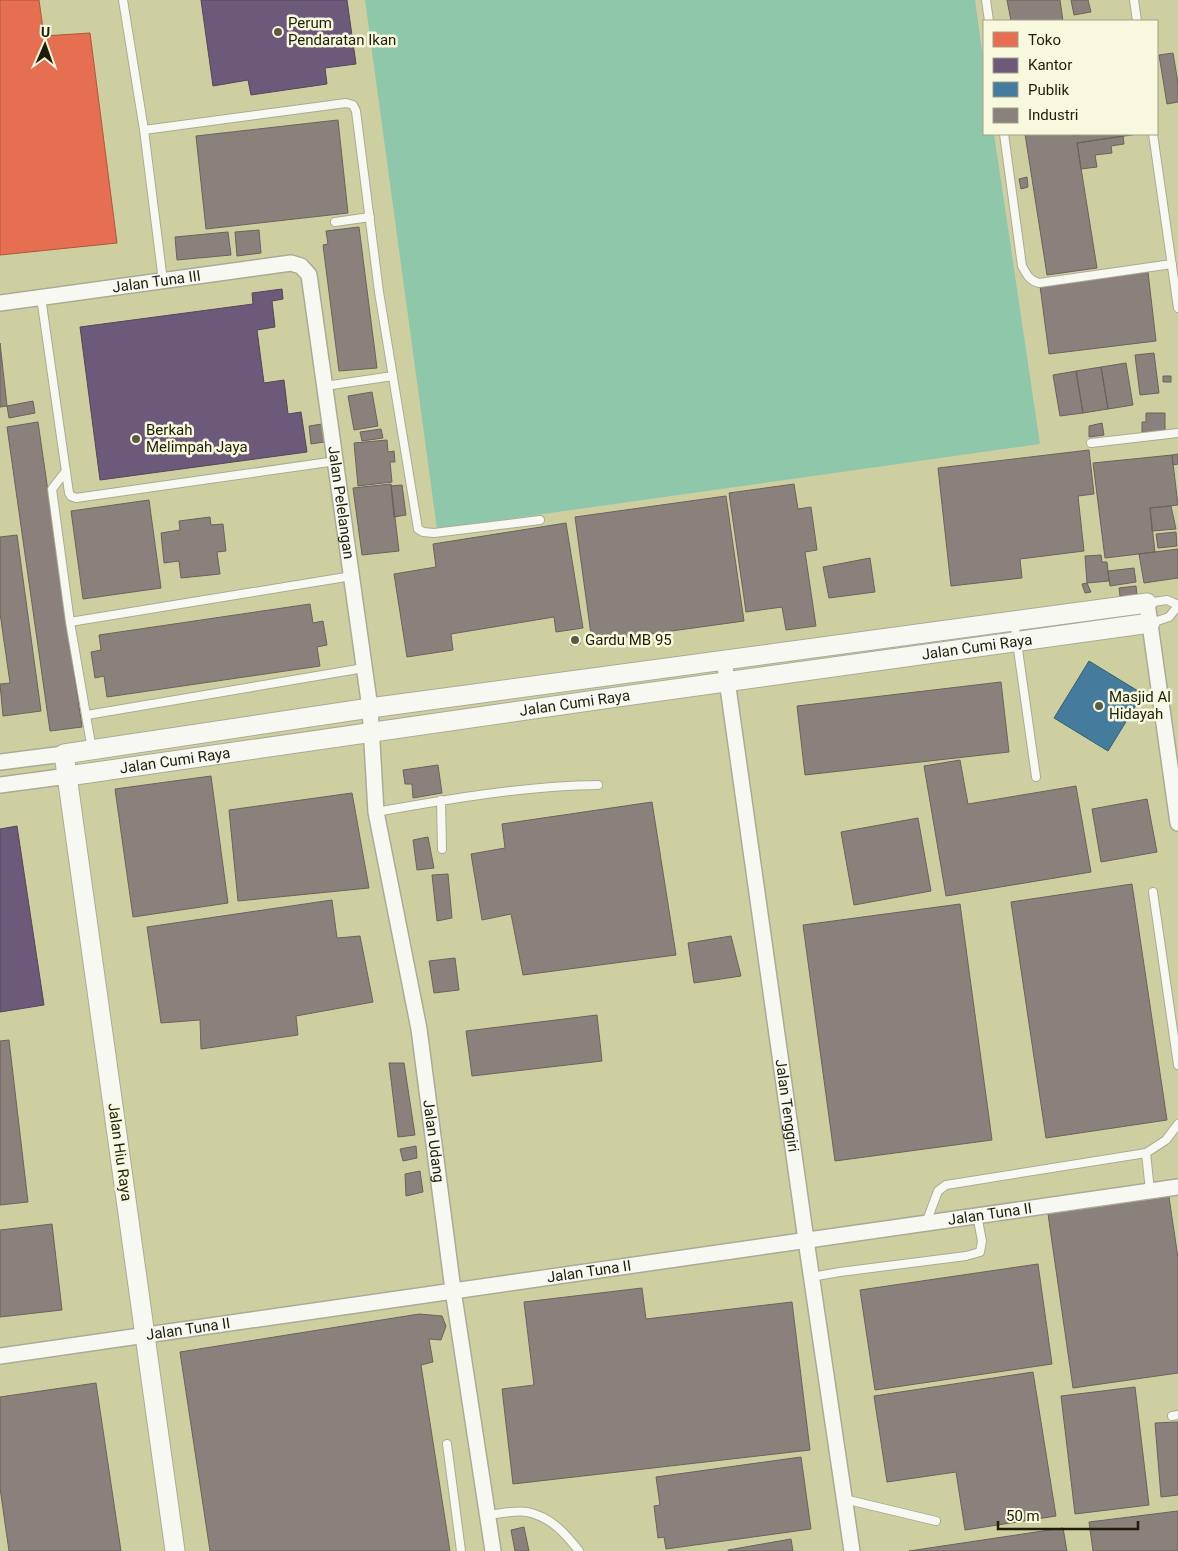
<svg xmlns="http://www.w3.org/2000/svg" width="1178" height="1551" viewBox="0 0 1178 1551" font-family="Roboto,sans-serif">
  <style>
    .built { fill: #cecfa0 }
    .water { fill: #8fc7ab }
    .shops { fill: #e76f51; stroke: #ab573c }
    .offices { fill: #6d597a; stroke: #554758 }
    .public { fill: #457b9d; stroke: #395f71 }
    .industry { fill: #8a817c; stroke: #6a635a }
    .lines { fill: none; stroke-linecap: round; stroke-linejoin: round }
    .service-casing { stroke: #abab95; stroke-width: 10 }
    .minor-casing { stroke: #abab95; stroke-width: 18 }
    .tertiary-casing { stroke: #abab95; stroke-width: 21 }
    .service { stroke: #f8f8f3; stroke-width: 8 }
    .minor { stroke: #f8f8f3; stroke-width: 15 }
    .tertiary { stroke: #f8f8f3; stroke-width: 19 }
    .poi-dot { fill: #5b5b44; stroke: #f7f8de; stroke-width: 2 }
    .labels { text-anchor: middle; stroke-width: 5; stroke-linejoin: round; paint-order: stroke }
    .poi-label { font-size: 15px; fill: #1e1e0a; stroke: #f7f8de; text-anchor: start }
    .street-label { font-size: 15px; fill: #1e1e0a; stroke: #f7f8de }
  </style>
  <rect width="100%" height="100%" fill="#cdcdb1"/>
  <path class="built" d="M0,0H365L438,529L1040,444L994,134H1157V21H984V66L975,0H1178V1551H0Z"/>
  <path class="water" d="M365,0H975L984,66V134H994L1040,444L437,529Z"/>
  <path class="shops" d="M0,0H39L44,36L90,33L117,243L0,255Z"/>
  <path class="offices" d="M201,0H347L356,64L325,68L327,84L251,95L248,80L213,86Z
    M282,289L283,299L272,301L275,327L257,330L264,383L284,380L288,414L301,412L307,452L100,480L80,327L253,304L252,293Z
    M17,826L44,1005L0,1012V829Z"/>
  <path class="public" d="M1089,661L1143,694L1108,751L1054,718Z"/>
  <path class="industry" d="M1007,0H1060L1063,21H1011Z
    M1071,0H1088L1091,12L1074,15Z
    M1173,53L1178,83V102L1167,104L1159,55Z
    M338,120L348,213L206,229L196,136Z
    M1025,134H1073V136L1086,134H1138L1077,143L1097,268L1047,275Z
    M1123,136L1124,144L1111,146L1112,153L1095,155L1097,167L1081,169L1077,143Z
    M1027,177L1028,187L1021,189L1019,179Z
    M359,227L377,368L339,371L323,245L328,244L326,231Z
    M259,230L261,253L237,256L235,232Z
    M228,232L231,255L177,260L175,237Z
    M1148,272L1156,341L1049,354L1040,286Z
    M0,343L7,406L0,407Z
    M1154,353L1159,393L1140,395L1135,355Z
    M1126,363L1133,405L1108,409L1101,367Z
    M1101,367L1108,409L1083,413L1076,371Z
    M1076,371L1083,413L1060,416L1053,375Z
    M1163,376H1171V382H1163Z
    M372,392L378,426L354,430L348,396Z
    M33,401L35,413L9,418L7,406Z
    M1146,413H1165V432H1142V422H1146Z
    M38,422L82,727L50,731L7,427Z
    M1102,423L1104,435L1089,437V426Z
    M322,424L324,442L311,444L309,426Z
    M381,429L383,438L362,441L360,432Z
    M387,440L388,452L394,451L395,462H390L392,482L358,486L354,443Z
    M1089,450L1094,494L1078,496L1084,551L1020,559L1022,578L951,586L938,468Z
    M1178,454V464L1173,465L1172,455Z
    M1172,455L1178,505L1150,508L1155,552L1105,558L1093,463Z
    M391,484L399,551L362,555L353,488Z
    M794,484L798,509L811,507L817,550L805,552L816,626L786,630L782,607L746,612L729,493Z
    M402,485L406,515L394,517L391,486Z
    M726,496L744,621L592,642L575,517Z
    M149,500L161,588L83,599L71,511Z
    M1171,506L1176,529L1152,531L1150,508Z
    M210,517L211,525L223,524L226,551L217,552L220,574L181,578L179,561L164,563L161,533L180,530L179,521Z
    M566,523L583,628L556,632L554,617L451,634L453,650L407,657L394,574L436,567L433,544Z
    M1176,532L1177,546L1158,548L1156,534Z
    M17,535L41,711L3,716L0,684L10,683L0,613V537Z
    M1178,549V578L1144,583L1139,554Z
    M1101,555L1102,562H1107L1109,581L1087,583L1085,556Z
    M870,558L875,592L829,598L823,567Z
    M1134,568L1136,582L1110,586L1108,571Z
    M1087,583L1091,592L1085,593L1082,584Z
    M1136,586L1137,595L1120,596L1119,588Z
    M310,604L313,623L323,621L327,645L317,647L320,666L107,697L104,676L95,678L91,652L101,650L99,635Z
    M579,636L580,644L571,645V637Z
    M1001,682L1009,752L805,775L797,706Z
    M960,760L968,804L1076,786L1091,872L946,896L924,766Z
    M438,765L442,793L413,798L412,784H405L403,770Z
    M211,776L228,903L133,917L115,789Z
    M352,793L369,888L238,901L229,810Z
    M1147,799L1157,852L1101,862L1092,809Z
    M652,802L676,955L523,975L511,914L482,920L471,854L505,848L502,824Z
    M918,818L931,891L854,905L841,832Z
    M428,837L434,868L417,870L413,840Z
    M448,874L452,918L437,921L432,875Z
    M1132,884L1167,1120L1046,1138L1011,902Z
    M332,900L337,938L360,936L373,1002L296,1016L298,1035L201,1049L200,1020L161,1023L147,927Z
    M960,904L992,1140L835,1161L803,925Z
    M731,936L741,976L694,983L688,943Z
    M455,958L459,990L434,993L429,961Z
    M597,1015L602,1061L472,1076L466,1031Z
    M9,1040L28,1202L0,1205V1041Z
    M389,1063H404L415,1135L398,1137Z
    M416,1146L417,1158L403,1161L400,1149Z
    M420,1171L423,1192L406,1196L405,1174Z
    M1169,1197L1178,1258V1373L1073,1388L1048,1214Z
    M52,1224L62,1310L0,1317V1230Z
    M1038,1264L1052,1364L875,1390L860,1290Z
    M642,1288L646,1319L792,1302L810,1450L513,1484L502,1389L534,1385L524,1302Z
    M419,1314L442,1316L446,1326L441,1340L429,1339L433,1362L421,1365L450,1551H210L180,1352Z
    M1033,1372L1056,1516L965,1530L956,1472L887,1482L874,1396Z
    M96,1383L121,1551H9L0,1488V1397Z
    M1135,1387L1149,1505L1075,1514L1061,1396Z
    M1178,1422V1495L1161,1497L1155,1423Z
    M801,1457L811,1529L666,1549L664,1537L658,1538L654,1506L660,1505L656,1477Z
    M1178,1511V1551H1093L1089,1522Z
    M524,1527L529,1551H515L511,1530Z
    M1063,1528L1067,1551H909Z
    M791,1539L793,1551H728V1550Z"/>
  <g class="lines">
    <g class="service-casing">
      <path id="service" d="M123,0L144,130L163,281
        M986,0L989,21
        M1134,0L1137,21
        M144,130L346,103L353,105L356,111L379,292L418,529L423,532L434,533L540,520
        M1004,134L1022,266C1027,275 1029,280 1039,283L1172,264
        M1153,134L1178,308
        M335,222L370,217
        M41,297L69,493L71,496L76,498L336,461
        M325,386L393,376
        M1091,443L1178,433
        M66,471L52,489L70,622L92,750
        M1147,603L1167,600L1178,605
        M1014,621L1036,777
        M70,622L352,576
        M1151,623L1169,617L1178,606
        M87,715L364,668
        M441,800L442,849
        M376,812C449,799 523,786 598,785
        M1153,892L1178,1065
        M1146,1153L1166,1140L1178,1124
        M926,1223L938,1191L946,1185L1146,1153L1150,1191
        M811,1277L840,1272L966,1256L980,1252L982,1241L977,1215
        M1172,1416L1178,1415
        M447,1444L461,1551
        M844,1499L936,1521
        M487,1515C499,1514 515,1510 527,1512C551,1517 565,1533 579,1551"/>
    </g>
    <g class="minor-casing">
      <g id="minor">
        <path id="s1" d="M0,303L291,263L301,266L309,275L370,708L376,812L419,1029L453,1290L493,1551"/>
        <path d="M1147,603L1178,823"/>
        <path id="s2" d="M724,659L806,1240L852,1551"/>
        <path d="M0,762L64,754"/>
        <path d="M0,785L68,776"/>
        <path id="s3" d="M0,1356L1178,1187"/>
      </g>
    </g>
    <g class="tertiary-casing">
      <g id="tertiary">
        <path id="s4" d="M68,776L610,698L1150,623"/>
        <path d="M175,1551L64,754L370,708L1147,603"/>
      </g>
    </g>
    <use href="#service" class="service"/>
    <use href="#minor" class="minor"/>
    <use href="#tertiary" class="tertiary"/>
  </g>
  <g class="poi-dot">
    <circle cx="278" cy="32" r="5"/>
    <circle cx="136" cy="439" r="5"/>
    <circle cx="575" cy="640" r="5"/>
    <circle cx="1099" cy="706" r="5"/>
  </g>
  <g class="labels">
    <g class="poi-label">
      <text x="288" y="28">Perum<tspan x="288" dy="17">Pendaratan Ikan</tspan></text>
      <text x="146" y="435">Berkah<tspan x="146" dy="17">Melimpah Jaya</tspan></text>
      <text x="585" y="645">Gardu MB 95</text>
      <text x="1109" y="702">Masjid Al<tspan x="1109" dy="17">Hidayah</tspan></text>
    </g>
    <g class="street-label">
      <text dy="5" stroke="none"><textPath href="#s1" startOffset="158">Jalan Tuna III</textPath></text>
      <text dy="5" stroke="none"><textPath href="#s1" startOffset="546">Jalan Pelelangan</textPath></text>
      <text dy="5" stroke="none"><textPath href="#s4" startOffset="918">Jalan Cumi Raya</textPath></text>
      <text dy="5" stroke="none"><textPath href="#s4" startOffset="512">Jalan Cumi Raya</textPath></text>
      <text dy="5" stroke="none"><textPath href="#s4" startOffset="108">Jalan Cumi Raya</textPath></text>
      <text dy="5" stroke="none"><textPath href="#s2" startOffset="451">Jalan Tenggiri</textPath></text>
      <text dy="5" stroke="none"><textPath href="#s1" startOffset="1192">Jalan Udang</textPath></text>
      <text transform="translate(120 1152) rotate(82)" y="5">Jalan Hiu Raya</text>
      <text dy="5" stroke="none"><textPath href="#s3" startOffset="1000">Jalan Tuna II</textPath></text>
      <text dy="5" stroke="none"><textPath href="#s3" startOffset="595">Jalan Tuna II</textPath></text>
      <text dy="5" stroke="none"><textPath href="#s3" startOffset="190">Jalan Tuna II</textPath></text>
    </g>
  </g>
  <rect x="983" y="20" width="175" height="115" fill="#f7f8de" stroke="#a0a189"/>
  <rect x="993" y="32" width="25" height="15" fill="#e76f51" stroke="#a0a189"/>
  <text x="1028" y="45" font-size="15" fill="#1e1e0a">Toko</text>
  <rect x="993" y="58" width="25" height="15" fill="#6d597a" stroke="#a0a189"/>
  <text x="1028" y="70" font-size="15" fill="#1e1e0a">Kantor</text>
  <rect x="993" y="82" width="25" height="15" fill="#457b9d" stroke="#a0a189"/>
  <text x="1028" y="95" font-size="15" fill="#1e1e0a">Publik</text>
  <rect x="993" y="108" width="25" height="15" fill="#8a817c" stroke="#a0a189"/>
  <text x="1028" y="120" font-size="15" fill="#1e1e0a">Industri</text>
  <g transform="translate(45 45) rotate(2)" stroke="#f7f8de" stroke-width="4" paint-order="stroke">
  <path d="M0-4L9 19L0 12L-9 19Z" fill="#1e1e0a"/>
  <text y="-8" font-size="14" font-weight="bold" text-anchor="middle" fill="#1e1e0a">U</text>
  </g>
  <path d="M998 1521v8h140v-8" fill="none" stroke="#1e1e0a" stroke-width="2.5"/>
  <text x="1006" y="1521" font-size="15" fill="#1e1e0a" stroke="#f7f8de" stroke-width="4" paint-order="stroke">50 m</text>
</svg>
